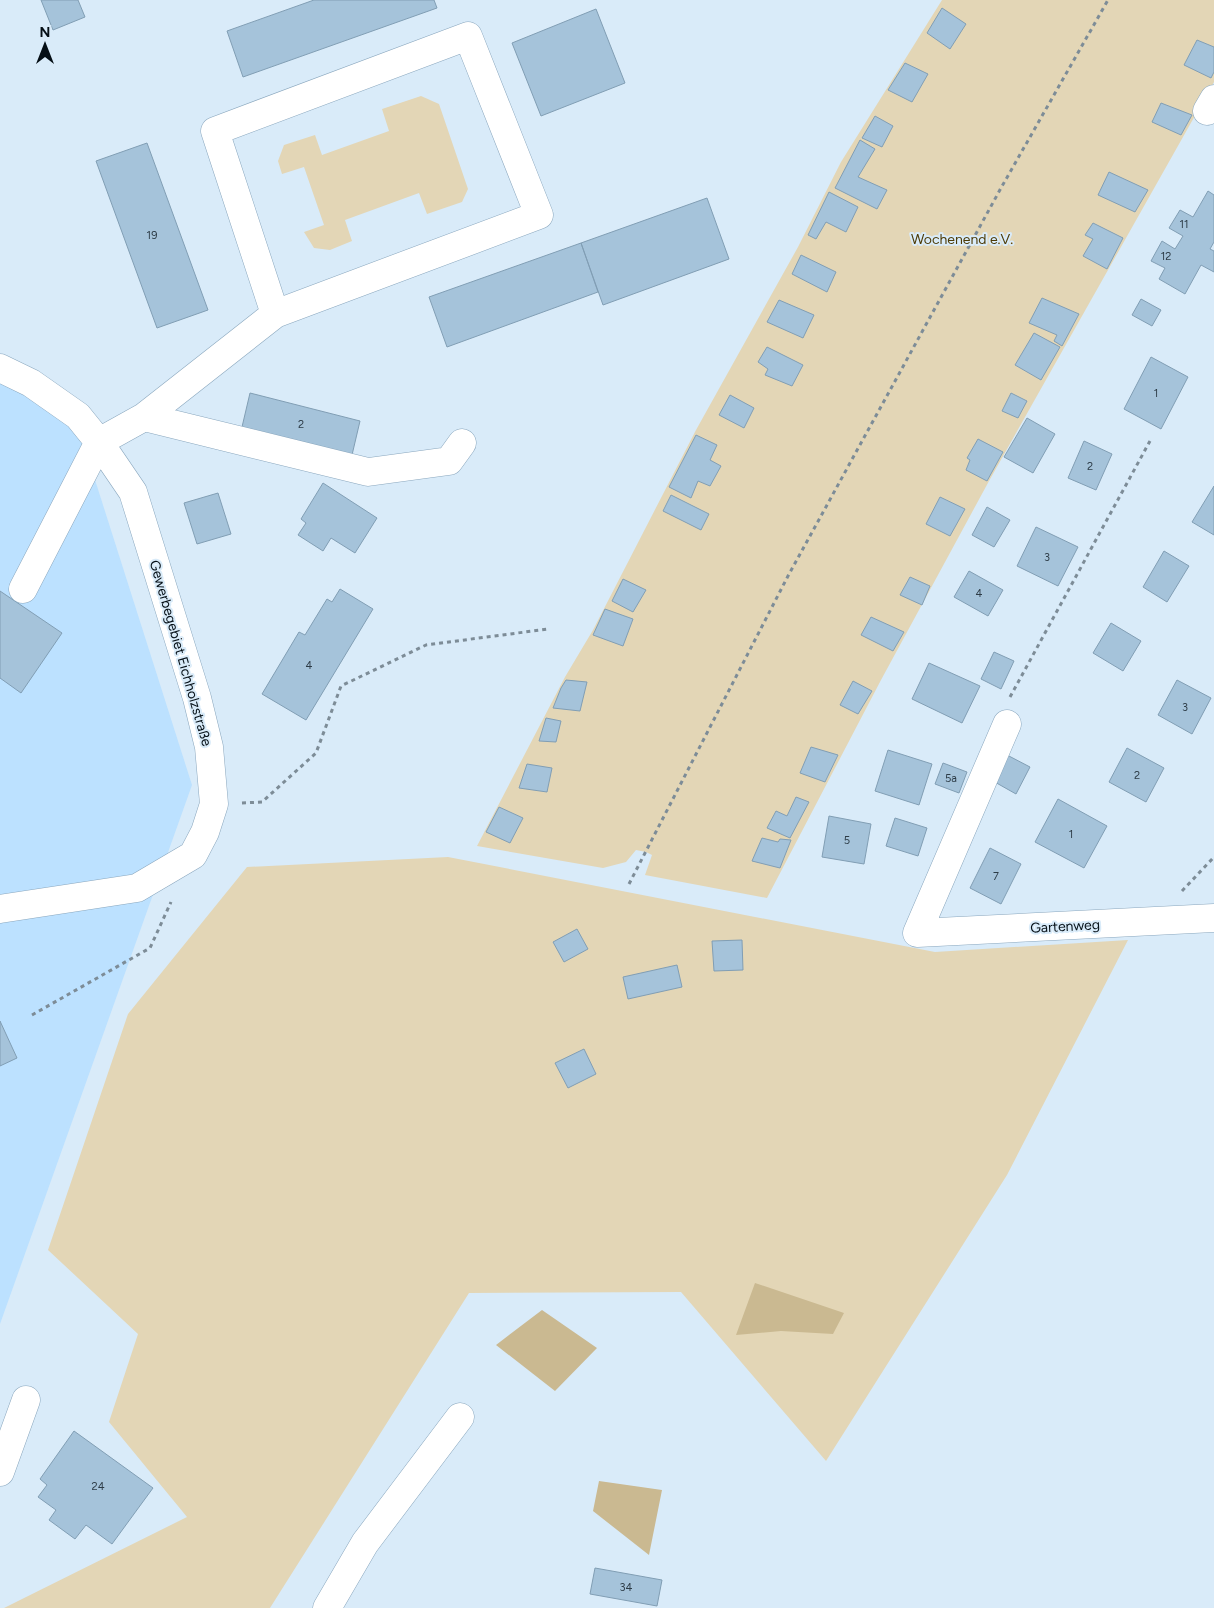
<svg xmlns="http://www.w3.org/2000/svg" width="1214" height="1608" viewBox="0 0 1214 1608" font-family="Figtree,sans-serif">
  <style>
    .built { fill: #bce1ff }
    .green { fill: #e3d6b6 }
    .water { fill: #cab991 }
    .building { fill: #a5c3da; stroke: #819eb4 }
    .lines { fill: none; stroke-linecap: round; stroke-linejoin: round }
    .minor-casing { stroke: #8aa7be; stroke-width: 29 }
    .path { stroke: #7d8c97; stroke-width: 3; stroke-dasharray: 4 4; stroke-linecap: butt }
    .minor { stroke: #fff; stroke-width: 28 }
    .labels { text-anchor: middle; stroke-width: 4; stroke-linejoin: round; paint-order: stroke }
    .number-label { font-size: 11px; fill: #2d3c47 }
    .park-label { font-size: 14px; fill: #4d3b06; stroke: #d9ebf9 }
    .street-label { font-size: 14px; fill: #050f16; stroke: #d9ebf9 }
  </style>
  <rect width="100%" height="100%" fill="#d9ebf9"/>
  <path class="built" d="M0,381L76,420L192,785L0,1324Z"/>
  <path class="green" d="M942,0H1214V82L989,481L881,680L767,898L645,875L652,855L646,852L636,850L626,862L603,868L477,846L565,677L593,630L696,430L798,247L841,162Z
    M421,96L439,104L468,189L462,202L427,214L419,193L345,220L352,241L330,250L314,248L304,232L324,225L304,167L282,174L278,161L284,145L315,135L322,155L389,131L382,109Z
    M448,857L935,952L1128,940L1007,1175L826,1461L681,1292L469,1293L270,1608H4L187,1517L109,1422L138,1334L48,1250L128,1014L247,867Z"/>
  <path class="water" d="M755,1283L844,1313L833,1334L781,1331L736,1335Z
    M542,1310L597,1348L555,1391L496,1345Z
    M599,1481L662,1490L649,1555L593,1511Z"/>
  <path class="building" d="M41,0H78L85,17L53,30Z
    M314,0H434L437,8L243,77L227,31Z
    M942,8L966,24L950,49L927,33Z
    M596,9L625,83L541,116L512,43Z
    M1197,40L1214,47V72L1211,78L1184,65Z
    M905,63L928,74L912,102L888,90Z
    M1161,103L1192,115L1181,135L1152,122Z
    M875,116L893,126L882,147L862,138Z
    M860,140L875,149L858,177L887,190L877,209L835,188Z
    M147,143L208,310L157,328L96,161Z
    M1109,172L1148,190L1135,212L1098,195Z
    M1208,191L1214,195V242L1210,249L1214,251V272L1201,265L1185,294L1159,279L1165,268L1151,261L1162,241L1175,249L1183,236L1169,228L1180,210L1193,217Z
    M829,192L858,207L846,232L826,222L816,239L808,235Z
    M707,198L729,259L603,305L581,243Z
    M1093,223L1123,238L1107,269L1083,256L1093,239L1085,235Z
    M581,243L598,292L447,347L429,297Z
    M801,255L836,272L827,292L792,274Z
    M1042,298L1079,314L1062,346L1054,341L1057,335L1029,323Z
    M1141,299L1161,310L1152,326L1132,315Z
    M779,300L814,315L803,338L767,322Z
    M1034,333L1060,347L1041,380L1015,365Z
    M767,347L803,365L792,386L765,375L768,369L758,362Z
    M1151,357L1188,377L1161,429L1124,409Z
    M250,393L360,421L352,455L242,427Z
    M1011,393L1027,401L1018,418L1002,411Z
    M730,395L754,408L744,428L719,415Z
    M1027,418L1055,434L1033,473L1004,457Z
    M696,435L717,445L710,460L721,466L710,486L698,481L691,498L669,487Z
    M978,439L1003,452L987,481L966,470L970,460L967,458Z
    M1084,441L1112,454L1096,490L1068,478Z
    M323,483L377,518L355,553L331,538L323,551L298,535L306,523L301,519Z
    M1214,486V535L1192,522Z
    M218,493L231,534L197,544L184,503Z
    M671,495L709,514L701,530L663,511Z
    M940,497L965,509L950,536L926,524Z
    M987,507L1010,520L994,547L972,535Z
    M1036,527L1078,547L1058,586L1017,566Z
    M1164,551L1189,566L1167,602L1143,587Z
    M969,571L1003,590L988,616L954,597Z
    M910,577L930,586L922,605L900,595Z
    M623,579L646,590L633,612L612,601Z
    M340,589L373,609L306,720L262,694L299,632L305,635L327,599L332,602Z
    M0,591L62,633L21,693L0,678Z
    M605,609L633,619L623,646L593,635Z
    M871,617L904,632L893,651L861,635Z
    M1111,623L1141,641L1123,671L1093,653Z
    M994,652L1014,661L1001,689L981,679Z
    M929,663L980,686L962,723L912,699Z
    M566,680L587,682L580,711L553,708L561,688Z
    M1177,680L1211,698L1192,734L1158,715Z
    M853,681L872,691L858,714L840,705Z
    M546,718L561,721L556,742L539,741Z
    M811,747L838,755L825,782L800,773Z
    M1127,748L1164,768L1146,802L1109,782Z
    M888,750L932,764L919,805L875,791Z
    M1007,755L1030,767L1016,794L993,781Z
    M943,763L967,772L959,793L935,784Z
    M527,764L552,768L547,792L519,788Z
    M796,797L809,802L790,838L767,828L776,811L787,816Z
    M1058,799L1107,826L1084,868L1035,842Z
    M499,807L523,818L510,843L486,832Z
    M829,816L871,824L864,864L822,857Z
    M895,818L927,828L918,856L886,846Z
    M762,838L778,842L780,839L791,840L780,868L752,861Z
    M990,848L1021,864L1001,904L970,888Z
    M577,929L588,949L564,962L553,942Z
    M742,940L743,970L714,971L712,941Z
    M677,965L682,987L628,999L623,977Z
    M0,1021L17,1058L0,1066Z
    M584,1049L596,1074L568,1088L555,1063Z
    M74,1431L153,1488L112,1544L86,1525L75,1539L49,1520L56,1510L38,1497L47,1485L40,1479Z
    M595,1568L662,1580L657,1606L590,1594Z"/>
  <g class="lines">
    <g class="minor-casing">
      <path id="minor" d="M1207,111L1214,99
        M0,368L31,383L78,416L99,442L133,492L197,698L209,747L214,804L205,832L193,855L137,888L0,909
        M144,417L368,472L449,461L462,443
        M23,589L99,442L144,417L275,314L539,215L468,36L215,131L275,314
        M1007,724L917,933L1214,918
        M0,1472L26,1400
        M327,1608L365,1543L460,1417"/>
    </g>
    <path class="path" d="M1010,697L1150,441
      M242,803L262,802L316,753L341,686L426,645L548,629
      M629,884L788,576L1001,188L1108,0
      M1182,891L1214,857
      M32,1015L150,948L171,902"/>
    <use href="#minor" class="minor"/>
  </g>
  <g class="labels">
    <g class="number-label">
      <text x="1184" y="228">11</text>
      <text x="152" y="239">19</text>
      <text x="1166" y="260">12</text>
      <text x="1156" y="397">1</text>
      <text x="301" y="428">2</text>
      <text x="1090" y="470">2</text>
      <text x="1047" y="561">3</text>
      <text x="979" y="597">4</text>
      <text x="309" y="669">4</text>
      <text x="1185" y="711">3</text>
      <text x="1137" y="779">2</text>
      <text x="951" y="782">5a</text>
      <text x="1071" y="838">1</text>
      <text x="847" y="844">5</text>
      <text x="996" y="880">7</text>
      <text x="98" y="1490">24</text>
      <text x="626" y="1591">34</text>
    </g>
    <g class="park-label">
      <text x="962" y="244">Wochenend e.V.</text>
    </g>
    <g class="street-label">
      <text transform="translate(181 653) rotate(74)" y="5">Gewerbegebiet Eichholzstraße</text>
      <text transform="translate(1065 926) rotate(-3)" y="5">Gartenweg</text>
    </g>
  </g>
  <g transform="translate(45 45)" stroke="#d9ebf9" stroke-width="4" paint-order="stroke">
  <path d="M0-4L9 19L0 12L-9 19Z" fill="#050f16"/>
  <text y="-8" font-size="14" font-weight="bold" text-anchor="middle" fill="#050f16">N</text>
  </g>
</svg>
